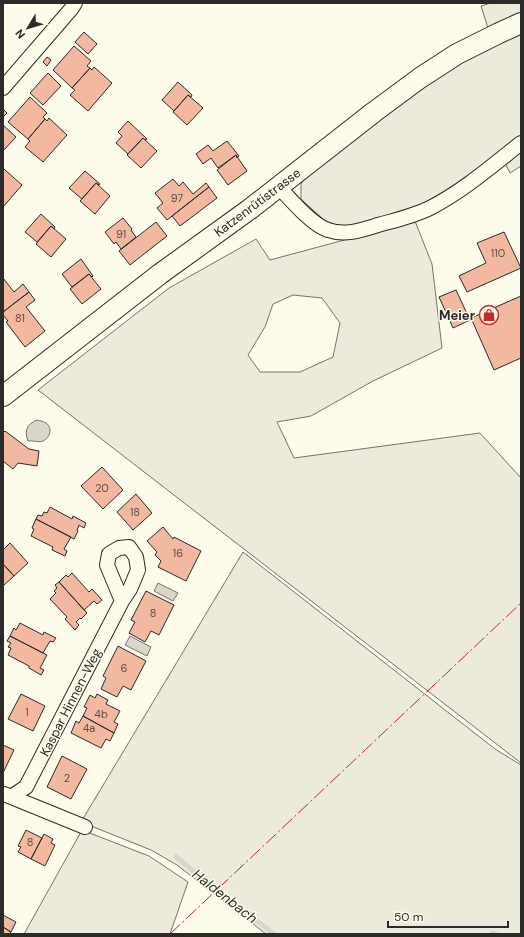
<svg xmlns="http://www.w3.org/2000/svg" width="524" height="937" viewBox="0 0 524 937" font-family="'DM Sans',sans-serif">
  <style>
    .green { fill: #ecebdb; stroke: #74746e; fill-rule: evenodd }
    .water { fill: #d8d7c9; stroke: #74746e }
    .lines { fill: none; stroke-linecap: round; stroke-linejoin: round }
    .stream { stroke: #d8d7c9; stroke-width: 5 }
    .building { fill: #f2b8a0; stroke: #2b2b2b }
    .street-casing { stroke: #2b2b2b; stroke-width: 16 }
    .secondary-casing { stroke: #2b2b2b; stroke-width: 22 }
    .street { stroke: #fdfbea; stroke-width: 14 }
    .secondary { stroke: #fdfbea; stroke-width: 20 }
    .power { stroke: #c62828; stroke-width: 1; stroke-dasharray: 14 3 2 3; stroke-linecap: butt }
    .labels { text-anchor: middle; stroke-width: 3; stroke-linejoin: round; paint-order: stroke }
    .number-label { font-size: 11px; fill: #5d4e48 }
    .street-label { font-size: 13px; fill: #2b2b2b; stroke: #fdfbea }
    .poi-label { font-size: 13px; font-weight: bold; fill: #2b2b2b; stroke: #fdfbea; text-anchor: end }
    .water-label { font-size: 14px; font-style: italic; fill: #2b2b2b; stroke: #fdfbea }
  </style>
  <rect width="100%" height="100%" fill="#fdfbea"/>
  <path class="green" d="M491,3H521V166L510,173L500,153L455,188L412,210L347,229L325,221L301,199V184L307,173L414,90L493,44L481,6Z
    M415,221L432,264L442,348L373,381L311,416L277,422L294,458L480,433L521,478V763L38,390L169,288L256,239L270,260ZM293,295L322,298L340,323L333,357L300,372H260L248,355L265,327L273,304Z
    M243,552L495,749L521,765V934H266L177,865L151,850L81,822Z
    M82,830L149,856L188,882L170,934H24Z"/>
  <path class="water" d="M37,420C40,421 43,421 46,423C53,428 50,438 43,441C38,443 33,440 28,441C24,431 27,424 37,420Z
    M158,583L178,593L173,601L154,591Z
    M130,636L151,647L147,656L125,645Z"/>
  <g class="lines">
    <path class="stream" d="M176,857L209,884L274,934
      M493,933L496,934"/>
  </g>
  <path class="building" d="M84,32L97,44L88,54L75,42Z
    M74,46L91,61L87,66L90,68L72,88L53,70Z
    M47,57L51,60L47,66L43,62Z
    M94,67L112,83L88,111L70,95L75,90L72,88L90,68L92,70Z
    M48,73L61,86L43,105L30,93Z
    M178,82L192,95L191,97L188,95L174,111L162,100Z
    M188,95L203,108L187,125L173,112Z
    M30,97L47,113L43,117L45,119L28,139L8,122Z
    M3,109L7,113L3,117Z
    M49,118L67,135L43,162L25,147L30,141L28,139L45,119L47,121Z
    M128,121L147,139L145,140L143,138L128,154L116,143L122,136L118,132Z
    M3,125L16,137L3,151Z
    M143,138L157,151L141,168L127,155Z
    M227,141L239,156L237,158L236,155L218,168L211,158L203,164L196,154L208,145L213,151Z
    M236,155L247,171L228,185L217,170Z
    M4,169L22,185L3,207V171Z
    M85,171L100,184L99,185L96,183L82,199L69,188Z
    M173,179L179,186L183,182L193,194L206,183L209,187L167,220L157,208L163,203L155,193Z
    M96,183L110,196L95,214L80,201Z
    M209,187L217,198L180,226L172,216Z
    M41,214L55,227L54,229L51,226L37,242L25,232Z
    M123,218L132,229L131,230L136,237L121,249L116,242L114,244L105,232Z
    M156,222L167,236L130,265L119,251Z
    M51,226L66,239L51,257L36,244Z
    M504,232L521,268L467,292L459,276L486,263L477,243Z
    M81,259L93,276L92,277L89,274L72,287L62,274Z
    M89,274L101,289L82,304L70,289Z
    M3,278L14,292L23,284L29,292L3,312Z
    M456,290L470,320L453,328L439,297Z
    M29,292L35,300L26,307L45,331L25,347L6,322L8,321L3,315V312Z
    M521,296V358L494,370L471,318Z
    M5,431L29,449L39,451L37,466L18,463L13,469L3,461V433Z
    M102,467L123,490L103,509L81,486Z
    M136,494L152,513L133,530L117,512Z
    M50,507L72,519L73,516L86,523L84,528L79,525L77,530L78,531L74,539L36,519L38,515L42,516L44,512L47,513Z
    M36,519L71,537L64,549L67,551L65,556L52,550L53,547L31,536L34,529L32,528Z
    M163,527L173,539L174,537L201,551L186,581L158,567L161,561L155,555L157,552L147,541Z
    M10,543L28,563L14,576L3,564V547L4,549Z
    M3,564L14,576L3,586Z
    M72,573L89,592L92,589L102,600L97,604L94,601L84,610L59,582L66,575L68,577Z
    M59,582L87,613L81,619L80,618L76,622L79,625L75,630L65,619L67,617L50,599L56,593L54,591L57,588L55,585Z
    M146,591L174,605L159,635L151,631L145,642L129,633L135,622L131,620Z
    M20,623L43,635L44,632L56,638L53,642L50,641L43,653L10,636L14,628L16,630Z
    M10,636L47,655L40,668L44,670L41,675L29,668V666L8,655L11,648L8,647L11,643L7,641Z
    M118,646L146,661L131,690L123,686L117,697L101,689L106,678L103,676Z
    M21,694L45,706L33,731L8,719Z
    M97,694L108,700L106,704L120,711L114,722L118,724L114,733L83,716L87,708L84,707L90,695L95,698Z
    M83,716L114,733L110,741L106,739L101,748L71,733L76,721L79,723Z
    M3,745L14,750L3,773Z
    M62,756L87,769L71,799L47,787Z
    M26,830L42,838L31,859L18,852L21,847L18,846Z
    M44,834L53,839L51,843L55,845L45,866L31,859Z
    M3,915L16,922L11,932L3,927Z
    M3,927L11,932L9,934H3Z"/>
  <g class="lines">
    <g class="street-casing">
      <path id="street" d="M3,88L72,8L75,3
        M278,186C290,199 312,225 328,230C345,236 362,230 378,225C396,220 414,216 430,208C463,191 492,166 521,143
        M4,794L85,827
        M11,797L26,787L122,601L130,589L138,570L136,557L129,547L119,548L109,554L107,565L122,601"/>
    </g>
    <g class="secondary-casing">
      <path id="secondary" d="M3,396L160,274L250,209L374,112L420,78L457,54L499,33L521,23"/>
    </g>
    <use href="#street" class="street"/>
    <use href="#secondary" class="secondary"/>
    <path class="power" d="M170,934L521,603"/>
  </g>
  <defs>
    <g id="shop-ring" transform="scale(1)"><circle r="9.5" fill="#fdfbea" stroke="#c62828" stroke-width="1.5"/><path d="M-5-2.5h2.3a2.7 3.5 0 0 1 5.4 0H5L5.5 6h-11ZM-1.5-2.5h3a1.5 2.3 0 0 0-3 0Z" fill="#c62828"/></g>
  </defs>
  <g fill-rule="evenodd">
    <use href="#shop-ring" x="489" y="315"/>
  </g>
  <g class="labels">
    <g class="number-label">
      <text x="177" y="202">97</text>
      <text x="121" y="238">91</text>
      <text x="498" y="257">110</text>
      <text x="20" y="322">81</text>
      <text x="102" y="492">20</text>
      <text x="135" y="516">18</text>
      <text x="178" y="557">16</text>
      <text x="153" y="617">8</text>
      <text x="124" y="672">6</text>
      <text x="27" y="716">1</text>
      <text x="101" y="718">4b</text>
      <text x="89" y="732">4a</text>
      <text x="67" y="782">2</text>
      <text x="30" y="846">8</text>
    </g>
    <g class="street-label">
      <text transform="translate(257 202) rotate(-37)" y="5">Katzenrütistrasse</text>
      <text transform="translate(70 702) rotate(-63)" y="5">Kaspar Hinnen-Weg</text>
    </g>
    <g class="poi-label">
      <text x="475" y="320">Meier</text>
    </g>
    <g class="water-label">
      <text transform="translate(225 896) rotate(38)" y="5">Haldenbach</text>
    </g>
  </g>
  <rect width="524" height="937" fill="none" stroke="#2b2b2b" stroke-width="8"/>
  <g transform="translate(28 28) rotate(232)" stroke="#fdfbea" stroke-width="3" paint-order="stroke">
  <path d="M0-3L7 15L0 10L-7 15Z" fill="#2b2b2b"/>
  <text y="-6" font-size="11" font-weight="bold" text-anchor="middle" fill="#2b2b2b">N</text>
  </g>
  <path d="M388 921v6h120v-6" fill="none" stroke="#2b2b2b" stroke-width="2"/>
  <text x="394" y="921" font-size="12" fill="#2b2b2b" stroke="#fdfbea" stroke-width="3" paint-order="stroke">50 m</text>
</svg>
